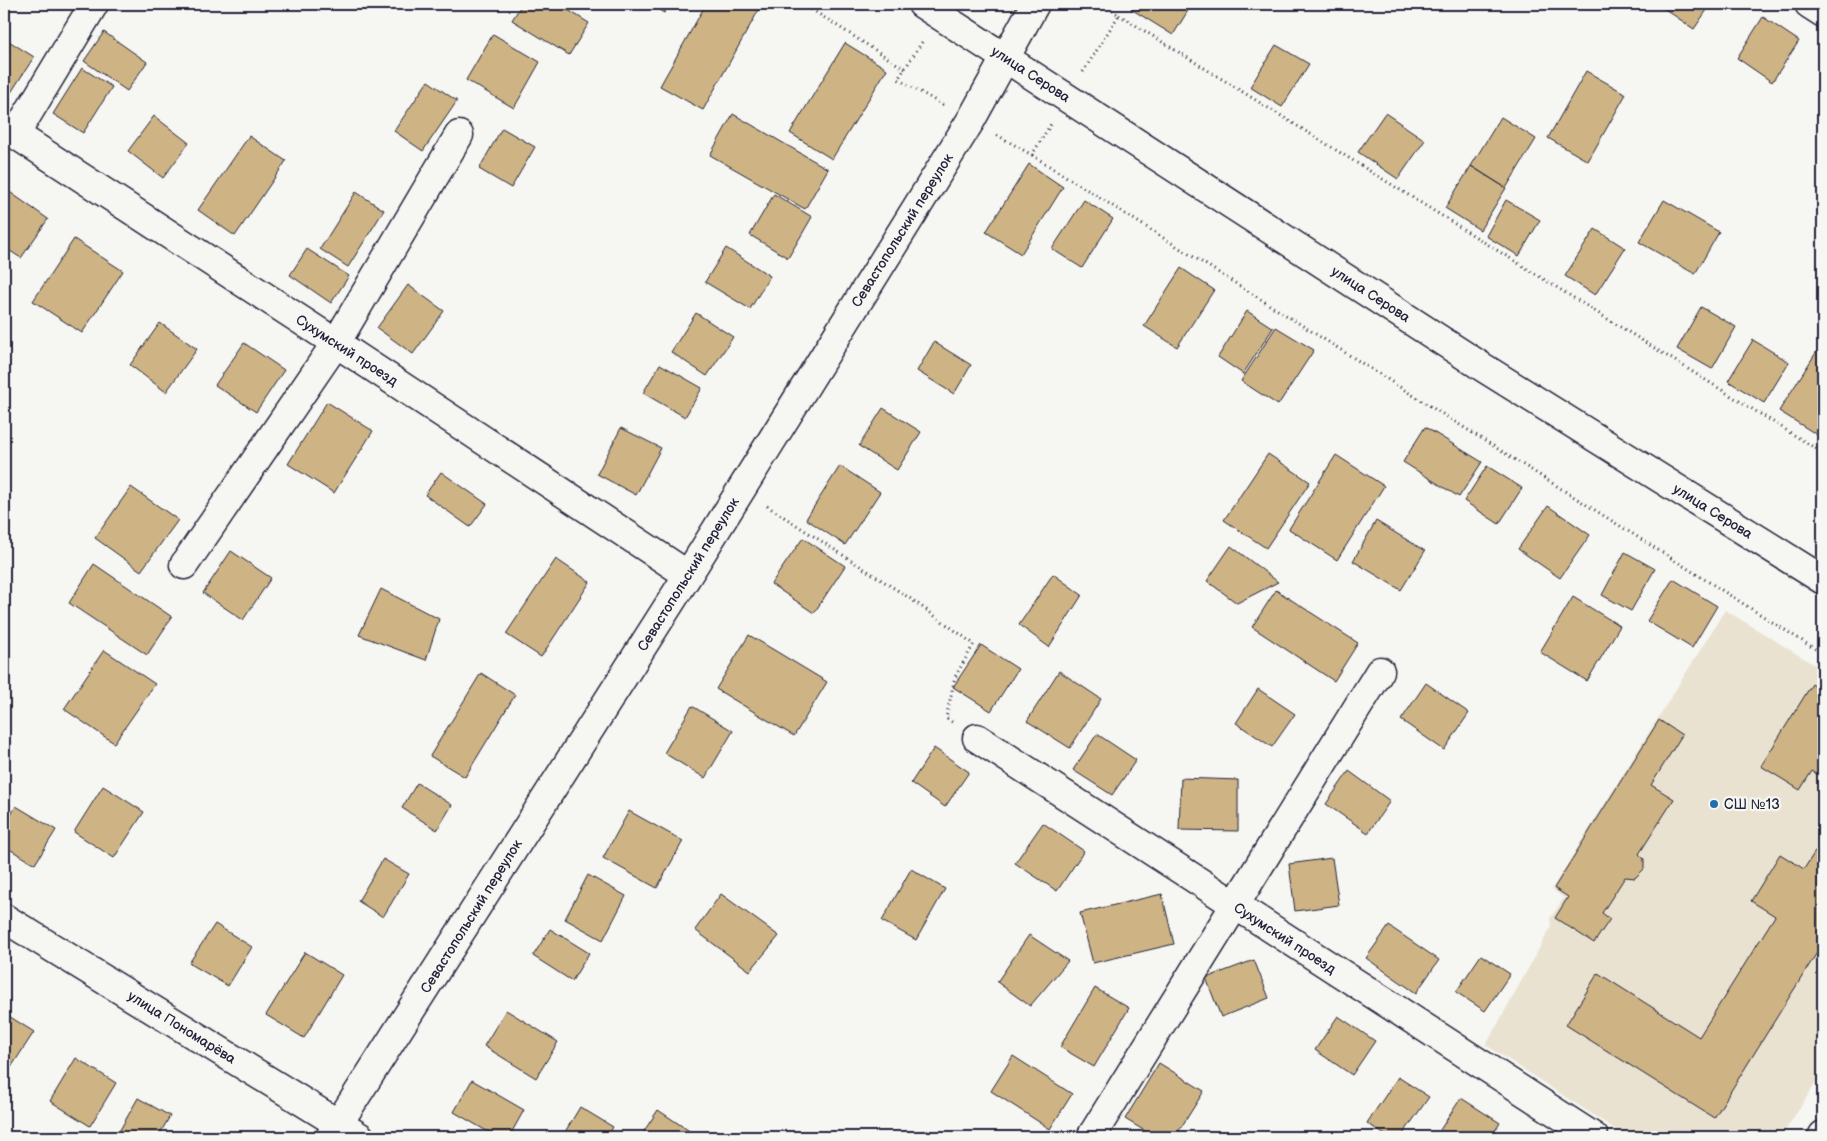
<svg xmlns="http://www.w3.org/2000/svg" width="1827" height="1141" viewBox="0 0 1827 1141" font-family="'Balsamiq Sans',sans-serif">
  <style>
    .built { fill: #eae2d1 }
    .building { fill: #ceb484; stroke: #22223b }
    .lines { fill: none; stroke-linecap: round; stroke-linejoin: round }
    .minor-casing { stroke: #22223b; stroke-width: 31 }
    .major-casing { stroke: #22223b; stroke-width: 31 }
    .path { stroke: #22223b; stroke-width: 3; stroke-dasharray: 1 4; stroke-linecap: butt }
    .minor { stroke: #f6f6f2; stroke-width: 28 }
    .major { stroke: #f6f6f2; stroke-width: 28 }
    .poi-dot { fill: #1f6fb2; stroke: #f6f6f2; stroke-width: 2 }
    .labels { text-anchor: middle; stroke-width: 4.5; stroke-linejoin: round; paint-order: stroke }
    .street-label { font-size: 14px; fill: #22223b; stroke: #f6f6f2 }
    .poi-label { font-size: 14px; fill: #22223b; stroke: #f6f6f2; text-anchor: start }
  </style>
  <rect width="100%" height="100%" fill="#f6f6f2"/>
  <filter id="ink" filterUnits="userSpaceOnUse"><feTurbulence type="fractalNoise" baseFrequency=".02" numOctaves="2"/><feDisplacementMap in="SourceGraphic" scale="10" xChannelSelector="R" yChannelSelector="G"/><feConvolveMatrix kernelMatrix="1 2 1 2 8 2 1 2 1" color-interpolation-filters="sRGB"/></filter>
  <g filter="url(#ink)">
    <path class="built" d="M1725,610L1823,670V1072L1781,1137H1627L1486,1045L1551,927L1550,919L1564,898L1552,889Z"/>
    <path class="building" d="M522,4H558L589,23L569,55L512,20Z
      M649,4H670L664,13Z
      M706,4H762L703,110L660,86Z
      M1134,4H1192L1173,35L1131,9Z
      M1660,4H1711L1694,29L1659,5Z
      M1763,17L1799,41L1772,82L1737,58Z
      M104,32L147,62L127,91L84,61Z
      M493,34L540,62L514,108L466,80Z
      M4,38L34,57L10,94L4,90Z
      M845,43L887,69L832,159L790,133Z
      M1276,45L1309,64L1282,107L1250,87Z
      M82,68L112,87L83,133L53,114Z
      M1586,71L1626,94L1588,161L1548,138Z
      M428,81L457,101L423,151L394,131Z
      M1385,113L1425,140L1398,179L1358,152Z
      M733,114L828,169L805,209L710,155Z
      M154,116L189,143L163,178L128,151Z
      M1501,117L1536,139L1506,188L1471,166Z
      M502,128L535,147L511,188L479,169Z
      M249,136L286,161L235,236L198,210Z
      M1029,164L1063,187L1021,254L986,232Z
      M1471,166L1506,188L1480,230L1445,208Z
      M4,188L48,219L21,258L4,247Z
      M356,192L384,210L348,267L320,249Z
      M774,194L812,217L788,258L750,235Z
      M1084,200L1113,219L1082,268L1052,249Z
      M1506,200L1540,220L1519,256L1486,236Z
      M1664,200L1719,232L1695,274L1639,242Z
      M1595,229L1625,248L1595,295L1565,276Z
      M74,239L123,271L82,333L33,301Z
      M726,248L770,276L750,309L705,282Z
      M307,249L349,276L331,303L290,275Z
      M1181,268L1214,290L1177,347L1144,326Z
      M408,285L444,311L413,354L377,328Z
      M1701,307L1736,327L1712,369L1677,349Z
      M1247,311L1273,328L1243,374L1218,357Z
      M696,313L733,337L707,376L671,352Z
      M160,323L197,349L166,392L130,365Z
      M1276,327L1314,350L1278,405L1241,381Z
      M1753,340L1789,362L1764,403L1728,381Z
      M934,342L971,365L954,394L917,371Z
      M244,343L284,370L256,412L215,385Z
      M1817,351L1823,355V430L1819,436L1779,411Z
      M660,364L702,388L685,417L643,393Z
      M327,402L373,431L334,493L288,464Z
      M883,408L921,432L897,470L859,446Z
      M1425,427L1482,462L1459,497L1403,462Z
      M621,428L661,448L636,495L597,474Z
      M1268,454L1310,482L1266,548L1224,520Z
      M1336,455L1384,486L1337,560L1289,529Z
      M840,466L880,492L845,545L806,519Z
      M1487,466L1522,488L1499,524L1464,501Z
      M441,472L487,504L470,527L425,495Z
      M131,487L178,520L141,571L95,538Z
      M1548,506L1590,535L1560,578L1518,549Z
      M1376,521L1425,551L1401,590L1353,561Z
      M803,538L845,566L814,613L771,584Z
      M1231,546L1278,582L1237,603L1207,581Z
      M231,551L271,578L243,620L203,593Z
      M1625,552L1655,569L1631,611L1602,595Z
      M556,559L590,582L541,657L506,634Z
      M94,564L172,617L147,655L69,603Z
      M1053,574L1082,595L1049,647L1019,625Z
      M1673,579L1717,606L1692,648L1647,621Z
      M381,589L439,619L426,660L359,635Z
      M1276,590L1358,643L1334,681L1252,627Z
      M1573,597L1620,626L1587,681L1540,652Z
      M749,635L827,682L794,736L716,689Z
      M981,645L1018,669L991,711L953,687Z
      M104,650L155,684L114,743L64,709Z
      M1059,671L1101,699L1070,748L1027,721Z
      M481,673L515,695L465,777L430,756Z
      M1426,683L1469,713L1444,750L1401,720Z
      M1812,684L1823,692V778L1812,771L1800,790L1761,766Z
      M1258,689L1295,714L1272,747L1236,723Z
      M692,706L733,731L705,778L664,753Z
      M1659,720L1682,735L1651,785L1674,799L1639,854L1644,859V869L1635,878L1625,877L1602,913L1610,919L1594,943L1555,918L1568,897L1554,888Z
      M1097,734L1136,760L1112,795L1073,770Z
      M934,748L969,772L945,807L911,783Z
      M1349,771L1390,801L1368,833L1326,804Z
      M1181,778L1238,780V831L1179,830Z
      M417,783L452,805L437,830L402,808Z
      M103,786L144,812L114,858L74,832Z
      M16,806L56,830L35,864L4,846V827Z
      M629,811L683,841L657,888L603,858Z
      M1043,823L1084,851L1057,891L1015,863Z
      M1823,839V943L1714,1118L1566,1025L1598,973L1699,1037L1775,916L1751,901L1780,854L1804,869Z
      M1332,858L1339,905L1295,911L1289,864Z
      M383,859L409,874L383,917L358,901Z
      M911,869L945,889L916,940L882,921Z
      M588,875L626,896L603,940L565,919Z
      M721,894L779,936L750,971L695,930Z
      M1162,894L1174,944L1093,963L1080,913Z
      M215,924L252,947L228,986L189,963Z
      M1389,926L1439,960L1416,993L1366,958Z
      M550,929L589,953L572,981L533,956Z
      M1029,935L1068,961L1030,1006L997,982Z
      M305,952L342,975L304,1038L266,1015Z
      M1481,955L1510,974L1485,1011L1456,992Z
      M1254,960L1269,998L1221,1017L1206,978Z
      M1095,988L1129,1008L1094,1067L1060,1047Z
      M506,1010L558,1042L536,1078L484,1046Z
      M4,1013L34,1032L8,1072L4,1069Z
      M1338,1016L1375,1041L1352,1075L1315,1050Z
      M1013,1056L1072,1094L1050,1129L991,1091Z
      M76,1058L116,1083L90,1126L50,1101Z
      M1159,1063L1204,1091L1175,1137H1155L1125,1119Z
      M1398,1077L1429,1097L1401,1137H1388L1367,1123Z
      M472,1080L524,1110L509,1137H497L454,1112Z
      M138,1098L170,1116L158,1137H116Z
      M1461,1098L1500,1123L1491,1137L1436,1136Z
      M580,1107L613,1127L607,1137H562Z
      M658,1110L691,1132L687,1137H640Z"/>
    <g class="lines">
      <g class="minor-casing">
        <path id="minor" d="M1809,4L1823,13
          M4,127L336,343L688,575
          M15,135L94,4
          M184,565L336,343L459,135
          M977,738L1594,1137
          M4,918L360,1137
          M330,1137L688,575L971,120L1035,4
          M1091,1137L1380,671
          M1822,1137L1823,1135"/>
      </g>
      <g class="major-casing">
        <path id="major" d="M922,4L1484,368L1823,580"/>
      </g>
      <path class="path" d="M803,4L905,69
        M1119,15L1823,453
        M922,42L898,79L943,105
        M1083,72L1119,15L1103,4
        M997,135L1032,155L1051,124
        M1032,155L1823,654
        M767,506L911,599L974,644L955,677L946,718L952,722"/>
      <use href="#minor" class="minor"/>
      <use href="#major" class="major"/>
    </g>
  </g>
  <circle class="poi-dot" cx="1714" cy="804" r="5"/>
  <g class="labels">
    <g class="street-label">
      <text transform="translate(1031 74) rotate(33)" y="5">улица Серова</text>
      <text transform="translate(902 230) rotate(-58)" y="5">Севастопольский переулок</text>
      <text transform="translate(1371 294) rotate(33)" y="5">улица Серова</text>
      <text transform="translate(347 350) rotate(33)" y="5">Сухумский проезд</text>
      <text transform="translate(1713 511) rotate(32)" y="5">улица Серова</text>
      <text transform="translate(688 574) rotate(-58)" y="5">Севастопольский переулок</text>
      <text transform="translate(471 916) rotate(-58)" y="5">Севастопольский переулок</text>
      <text transform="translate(1285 938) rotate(33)" y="5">Сухумский проезд</text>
      <text transform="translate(182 1027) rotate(32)" y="5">улица Пономарёва</text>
    </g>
    <g class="poi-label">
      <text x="1724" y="809">СШ №13</text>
    </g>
  </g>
  <rect width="1827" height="1141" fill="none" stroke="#f6f6f2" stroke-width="20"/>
  <rect x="10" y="10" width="1807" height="1121" fill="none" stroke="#22223b" stroke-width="2" filter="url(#ink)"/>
</svg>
